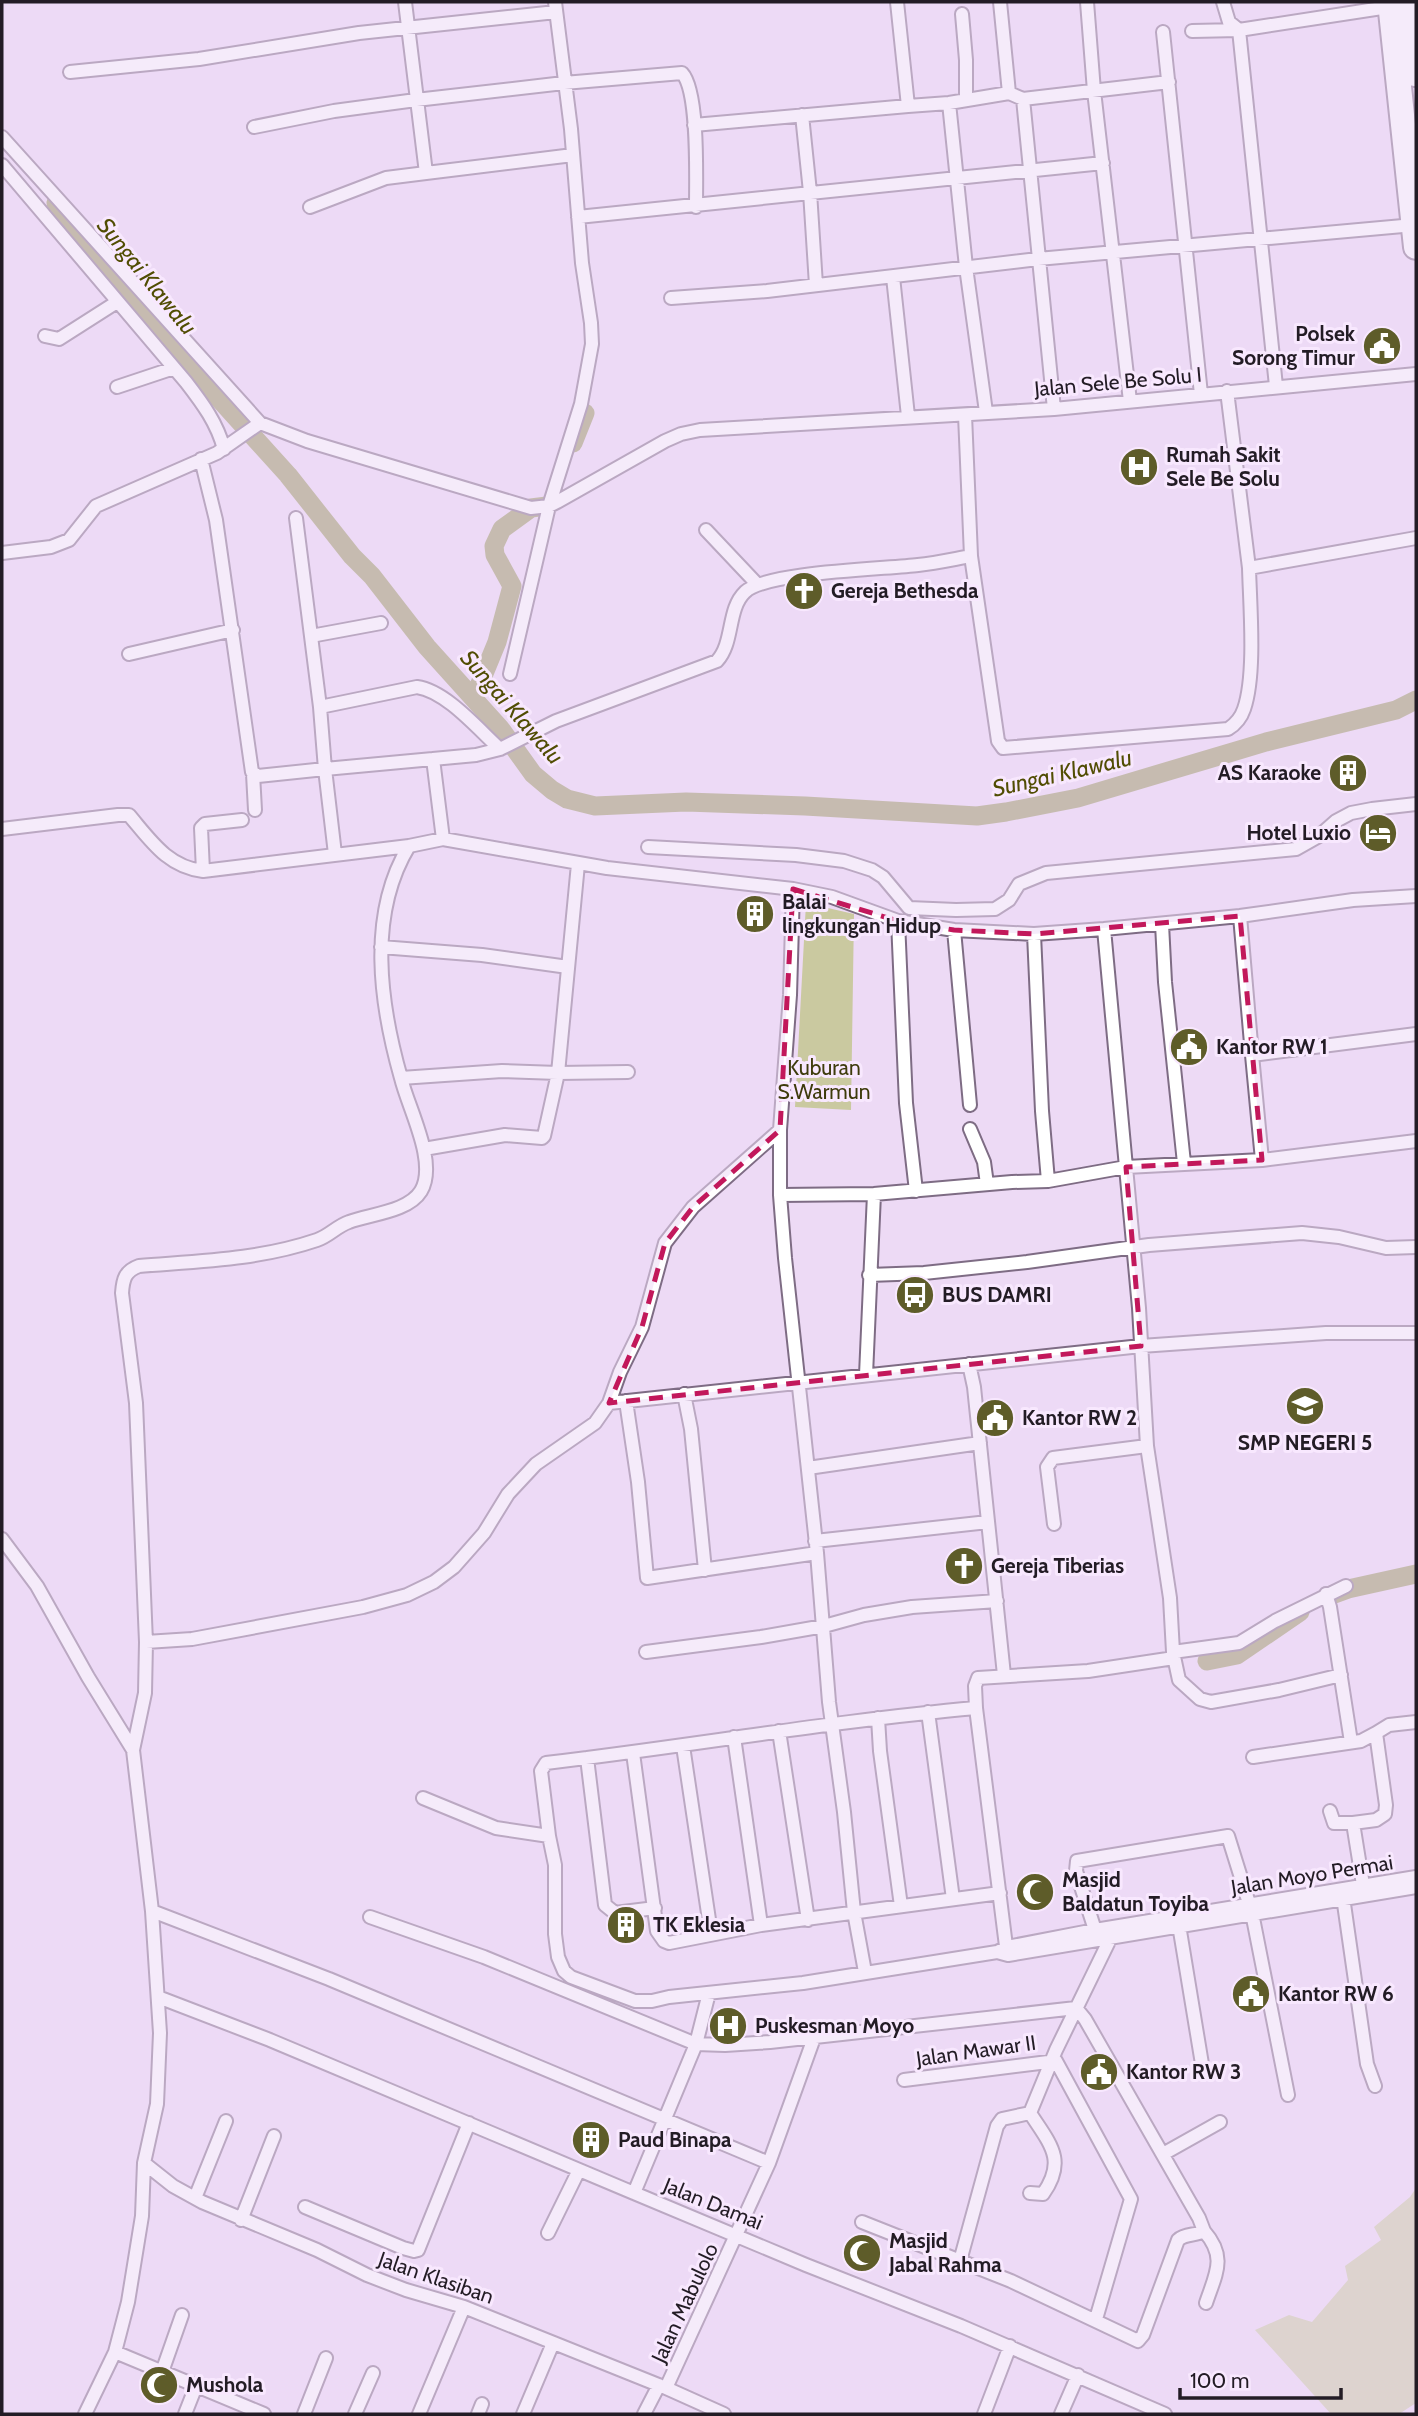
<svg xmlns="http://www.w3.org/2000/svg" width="1418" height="2416" viewBox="0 0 1418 2416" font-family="Cabin,sans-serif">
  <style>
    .green { fill: #cac9a0 }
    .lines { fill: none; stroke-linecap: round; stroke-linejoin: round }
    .river { stroke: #97955c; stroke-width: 19 }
    .street-casing { stroke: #7e6c84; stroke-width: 16 }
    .highway-casing { stroke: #7e6c84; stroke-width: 28 }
    .street { stroke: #fff; stroke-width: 12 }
    .highway { stroke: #fff; stroke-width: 24 }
    .marked { fill: none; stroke: #c2185b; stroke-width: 5; stroke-dasharray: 14 9; stroke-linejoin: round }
    .labels { text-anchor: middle; stroke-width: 6; stroke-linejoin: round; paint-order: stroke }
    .poi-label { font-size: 21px; font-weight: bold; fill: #231c25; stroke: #f8e8fe; text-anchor: start }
    .street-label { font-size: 21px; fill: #231c25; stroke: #f8e8fe }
    .park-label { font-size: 21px; fill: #3e3b0c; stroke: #f8e8fe }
    .water-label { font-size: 23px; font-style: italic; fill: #514d03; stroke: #f8e8fe }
  </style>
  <rect width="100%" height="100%" fill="#eddaf5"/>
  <path class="green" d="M806,903L854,914L851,1110L795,1107Z
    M1416,2188V2403L1399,2414H1331L1255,2330L1289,2315L1312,2322L1348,2280L1345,2266L1381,2240L1374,2227L1410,2197Z"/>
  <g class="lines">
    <path class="river" d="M56,203L105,269L124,284L175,350L288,475L352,556L372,576L427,647L500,728L533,774L552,790L567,799L595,806L686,802L805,806L977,816L1006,812L1078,798L1266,742L1396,710L1416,700
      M573,443L585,413
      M474,698L497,642L512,586L495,555L494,546L502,529L531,508L547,506
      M1326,1597L1348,1589L1416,1574
      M1207,1661L1237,1655L1300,1612"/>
    <g class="street-casing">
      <path id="street" d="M897,2L908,106L949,103L1009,93L1023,99L1169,82
        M1000,2L1009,93
        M1087,2L1094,91L1130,401
        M1223,2L1229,22L1239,30L1276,386
        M962,14L966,60V100
        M1192,31L1239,30L1395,6
        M1163,32L1201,394
        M70,72L199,59L359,33L556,12
        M1023,99L1054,409
        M949,103L966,267L986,412
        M802,115L810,192L816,285
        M694,125L908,106
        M254,127L334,111L416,100L564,83L682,73C699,91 696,179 696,207
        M2,137L260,423L307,441L531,508L549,506L557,502L665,441L681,434L700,430L1054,409L1416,374
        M2,165L186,382C203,404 217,423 224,449
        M426,173L573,155
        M310,207L386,178L426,173L405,2
        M578,217L1103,163
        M893,277L908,416
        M671,298L767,291L1038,259L1414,225
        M45,336L59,339L117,302
        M117,387L174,368
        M1227,391L1249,568L1416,538
        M965,415L971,556L998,741L1003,748L1228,729C1236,724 1241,718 1244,709C1256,674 1250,606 1249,568
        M201,459L216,520L252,772L258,776L325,769L335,854
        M296,518L320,707
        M706,530L757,584
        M2,553L51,547L69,540L96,506L217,453L260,423
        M311,636L381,623
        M129,654L233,630
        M510,674L549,506L581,404L592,344L591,323L582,263L571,129L555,2
        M500,749C478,729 446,691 417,687L320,707L325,769L476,755L500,749L556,721L717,661C734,643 727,609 745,592C765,572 885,569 918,565C936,563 954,559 971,556
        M433,759L443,839
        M253,774L255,810
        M2,829L118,815H129C151,841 168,867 203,871L409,846
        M648,847L796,855L844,861L872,870L883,877L909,908L956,910L995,909L1009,900L1019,884L1046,873L1296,849L1319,836L1336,821L1351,813L1372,809L1416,804
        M203,871L201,828L205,824L242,820
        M1240,916L1252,1055L1416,1034
        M898,921L906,1103L916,1191
        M1162,924L1165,982L1184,1163
        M1104,929L1139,1308L1147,1446L1170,1598L1173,1652L1179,1680L1200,1699L1211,1702L1279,1690L1341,1675
        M954,930L970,1105
        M1034,934L1042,1111L1048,1181
        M381,947L482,955L568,967
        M1252,1055L1262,1160
        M401,1078L502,1071L558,1073L628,1072
        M970,1129L984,1162L987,1184
        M780,1130V1195L785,1258L817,1553L829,1702L844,1812L854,1912L865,1972
        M424,1149L505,1135L542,1138L544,1136L558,1073L578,864
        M780,1195L874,1194L1012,1182L1048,1181L1126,1167L1262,1160L1416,1141
        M869,1275L924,1273L1027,1262L1149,1245L1302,1233L1339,1237L1386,1248L1416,1247
        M969,1364L974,1387L1004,1675
        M866,1375L874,1194
        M684,1394L691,1429L705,1570
        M626,1401L638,1482L647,1578L817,1553
        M609,1403L1141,1346L1326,1333H1416
        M808,1468L980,1443
        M1054,1524L1047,1467L1053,1458L1147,1446
        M2,1539L37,1586L88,1677L133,1750L152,1911L160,2033L157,2104L144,2163L142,2216L128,2302L115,2352L85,2414
        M815,1541L988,1522
        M1326,1594L1330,1607L1351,1742
        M146,1642L192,1639L363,1607L407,1595L434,1582L454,1567L484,1533L508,1494L536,1464L595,1423L609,1403L620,1372L642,1327L665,1243L693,1207L780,1130L790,995L793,889
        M646,1652L761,1637L824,1626L864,1615L912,1607L997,1601
        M1173,1652L1239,1643L1275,1621L1346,1586
        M928,1712L953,1899
        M878,1718L880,1751L901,1906
        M779,1731L808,1920
        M1376,1733L1389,1725L1416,1722
        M734,1737L761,1925
        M683,1746L711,1933
        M133,1750L145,1693L146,1642L136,1403L122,1293C123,1279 125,1271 139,1266C200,1261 258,1260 317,1240C329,1236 337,1226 349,1222C370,1214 408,1212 421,1191C438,1162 408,1108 401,1078C380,1004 367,915 409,846L443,839L607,868L793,889L832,897L898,921L954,930L1034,934L1104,929L1240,916L1353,900L1416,896
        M633,1753L657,1931L664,1941L669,1943L761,1925L1000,1893
        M1253,1757L1361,1741L1376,1733L1386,1805L1385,1814L1376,1820L1353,1823L1364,1891
        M587,1758L605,1905L615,1913L655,1908
        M423,1798L496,1828L549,1836L555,1865V1934L558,1957L564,1971L571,1977L635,2001H652L669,1997L803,1983L997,1952
        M1330,1811L1334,1823H1353
        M549,1836L541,1771L546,1763C690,1746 832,1721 976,1708
        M1416,1877L1095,1930L1007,1947L997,1952L1008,1955L1416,1887
        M1342,1890L1367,2064L1375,2086
        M152,1911L329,1979L769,2163
        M370,1917L484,1957L696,2044L725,2045L770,2042L1076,2008L1085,2019L1199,2218L1204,2231C1196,2236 1185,2233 1178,2240L1143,2335L1138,2341L1011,2281L862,2222
        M1178,1919L1203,2070
        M1095,1930L1076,1871L1077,1861L1228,1836L1252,1913L1288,2095
        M1007,1954L976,1708L975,1686L978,1678L1088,1671L1174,1658
        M709,1993L696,2044L634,2193L806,2265L961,2326L1165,2414
        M158,1997L270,2040L634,2193
        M904,2080L1056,2061L1131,2199L1096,2319
        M1163,2154L1220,2122
        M144,2163L173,2186L202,2202L317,2250L367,2275L406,2290L464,2307L666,2388L724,2414
        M1030,2193L1043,2194C1067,2160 1050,2144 1030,2113L1056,2050L1113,1933
        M195,2198L226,2121
        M305,2207L403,2248L414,2251L418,2250L469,2123
        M241,2220L274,2136
        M1204,2231C1227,2257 1216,2273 1206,2303
        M548,2233L579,2170
        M960,2261L997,2126L1002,2119L1030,2113
        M115,2352L264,2414
        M162,2372L182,2315
        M666,2388L769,2163L814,2038
        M185,2414L196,2386
        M304,2414L326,2358
        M355,2414L373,2373
        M419,2414L464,2307
        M478,2414L482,2404
        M523,2414L553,2343
        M644,2414L659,2385
        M984,2414L1010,2346
        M1061,2414L1078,2375"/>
    </g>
    <g class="highway-casing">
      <path id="highway" d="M1390,2L1416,247
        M1407,2L1414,74"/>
    </g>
    <use href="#street" class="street"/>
    <use href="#highway" class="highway"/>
  </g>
  <path d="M0 0H1418V2416H0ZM793,889L898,921L954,930L1034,934L1240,916L1262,1160L1126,1167L1141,1346L609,1403L642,1327L665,1243L693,1207L780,1130Z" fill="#eddaf5" fill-opacity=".55" fill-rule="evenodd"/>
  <path class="marked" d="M793,889L898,921L954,930L1034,934L1240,916L1262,1160L1126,1167L1141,1346L609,1403L642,1327L665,1243L693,1207L780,1130Z"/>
  <defs>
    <g id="civic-disc" transform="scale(2.0125)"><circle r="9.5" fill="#5e5c29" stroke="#f8e8fe"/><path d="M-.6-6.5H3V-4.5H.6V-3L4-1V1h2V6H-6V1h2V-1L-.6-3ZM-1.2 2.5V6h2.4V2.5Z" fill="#fff"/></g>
    <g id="hospital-disc" transform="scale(2.0125)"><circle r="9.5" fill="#5e5c29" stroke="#f8e8fe"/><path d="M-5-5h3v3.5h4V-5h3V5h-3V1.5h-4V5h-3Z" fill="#fff"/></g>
    <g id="church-disc" transform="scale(2.0125)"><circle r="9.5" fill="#5e5c29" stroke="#f8e8fe"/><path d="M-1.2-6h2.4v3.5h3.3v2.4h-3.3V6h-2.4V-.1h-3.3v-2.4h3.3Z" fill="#fff"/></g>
    <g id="building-disc" transform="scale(2.0125)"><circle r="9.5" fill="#5e5c29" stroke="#f8e8fe"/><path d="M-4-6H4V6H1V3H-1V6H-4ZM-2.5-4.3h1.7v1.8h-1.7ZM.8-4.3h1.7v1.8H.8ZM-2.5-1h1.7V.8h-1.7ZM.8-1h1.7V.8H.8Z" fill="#fff"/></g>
    <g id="hotel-disc" transform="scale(2.0125)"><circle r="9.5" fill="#5e5c29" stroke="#f8e8fe"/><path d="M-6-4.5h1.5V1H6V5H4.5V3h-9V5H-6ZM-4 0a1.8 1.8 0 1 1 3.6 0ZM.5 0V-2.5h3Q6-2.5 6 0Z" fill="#fff"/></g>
    <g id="bus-disc" transform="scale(2.0125)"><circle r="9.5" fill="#5e5c29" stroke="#f8e8fe"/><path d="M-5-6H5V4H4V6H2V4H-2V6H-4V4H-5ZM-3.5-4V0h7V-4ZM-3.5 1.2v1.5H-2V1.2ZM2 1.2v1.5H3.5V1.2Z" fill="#fff"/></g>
    <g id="school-disc" transform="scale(2.0125)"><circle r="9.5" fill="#5e5c29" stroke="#f8e8fe"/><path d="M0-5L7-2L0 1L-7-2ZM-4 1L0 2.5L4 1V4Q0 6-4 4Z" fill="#fff"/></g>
    <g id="mosque-disc" transform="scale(2.0125)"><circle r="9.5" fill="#5e5c29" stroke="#f8e8fe"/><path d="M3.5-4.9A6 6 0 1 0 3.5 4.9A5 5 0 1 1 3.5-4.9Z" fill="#fff"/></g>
  </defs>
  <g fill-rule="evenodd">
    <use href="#civic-disc" x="1382" y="346"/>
    <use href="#hospital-disc" x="1139" y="467"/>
    <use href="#church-disc" x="804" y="591"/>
    <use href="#building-disc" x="1348" y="773"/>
    <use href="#hotel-disc" x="1378" y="833"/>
    <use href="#building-disc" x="755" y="914"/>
    <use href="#civic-disc" x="1189" y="1047"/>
    <use href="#bus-disc" x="915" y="1295"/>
    <use href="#school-disc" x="1305" y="1406"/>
    <use href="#civic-disc" x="995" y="1418"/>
    <use href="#church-disc" x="964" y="1566"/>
    <use href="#mosque-disc" x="1035" y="1892"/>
    <use href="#building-disc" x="626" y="1925"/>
    <use href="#civic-disc" x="1251" y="1994"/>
    <use href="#hospital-disc" x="728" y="2026"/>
    <use href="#civic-disc" x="1099" y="2072"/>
    <use href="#building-disc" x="591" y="2140"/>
    <use href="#mosque-disc" x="862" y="2253"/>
    <use href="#mosque-disc" x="159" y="2385"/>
  </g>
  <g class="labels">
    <g class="poi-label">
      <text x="1355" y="341" text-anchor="end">Polsek<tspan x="1355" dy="24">Sorong Timur</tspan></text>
      <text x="1166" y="462">Rumah Sakit<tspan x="1166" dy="24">Sele Be Solu</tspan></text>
      <text x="831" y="598">Gereja Bethesda</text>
      <text x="1321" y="780" text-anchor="end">AS Karaoke</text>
      <text x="1351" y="840" text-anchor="end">Hotel Luxio</text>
      <text x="782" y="909">Balai<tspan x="782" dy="24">lingkungan Hidup</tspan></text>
      <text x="1216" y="1054">Kantor RW 1</text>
      <text x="942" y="1302">BUS DAMRI</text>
      <text x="1022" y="1425">Kantor RW 2</text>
      <text x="1305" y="1450" text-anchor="middle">SMP NEGERI 5</text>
      <text x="991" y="1573">Gereja Tiberias</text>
      <text x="1062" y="1887">Masjid<tspan x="1062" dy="24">Baldatun Toyiba</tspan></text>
      <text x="653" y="1932">TK Eklesia</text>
      <text x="1278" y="2001">Kantor RW 6</text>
      <text x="755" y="2033">Puskesman Moyo</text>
      <text x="1126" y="2079">Kantor RW 3</text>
      <text x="618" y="2147">Paud Binapa</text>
      <text x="889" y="2248">Masjid<tspan x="889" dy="24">Jabal Rahma</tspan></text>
      <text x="186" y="2392">Mushola</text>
    </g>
    <g class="street-label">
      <text transform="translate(1118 382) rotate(-5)" y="7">Jalan Sele Be Solu I</text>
      <text transform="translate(1312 1875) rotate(-9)" y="7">Jalan Moyo Permai</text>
      <text transform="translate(976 2051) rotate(-8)" y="7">Jalan Mawar II</text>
      <text transform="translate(713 2204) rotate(22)" y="7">Jalan Damai</text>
      <text transform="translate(436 2278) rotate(19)" y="7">Jalan Klasiban</text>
      <text transform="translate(685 2303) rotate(-65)" y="7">Jalan Mabulolo</text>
    </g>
    <g class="park-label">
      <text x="824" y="1075">Kuburan<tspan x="824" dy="24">S.Warmun</tspan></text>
    </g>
    <g class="water-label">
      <text transform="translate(147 276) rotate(51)" y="8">Sungai Klawalu</text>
      <text transform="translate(512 707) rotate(49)" y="8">Sungai Klawalu</text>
      <text transform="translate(1062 773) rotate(-13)" y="8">Sungai Klawalu</text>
    </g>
  </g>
  <rect width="1418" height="2416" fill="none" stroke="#231c25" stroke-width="7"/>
  <path d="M1180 2388v10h161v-10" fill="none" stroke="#231c25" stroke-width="3.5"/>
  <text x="1190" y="2388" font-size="21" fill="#231c25" stroke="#f8e8fe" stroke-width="5" paint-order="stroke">100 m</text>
</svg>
